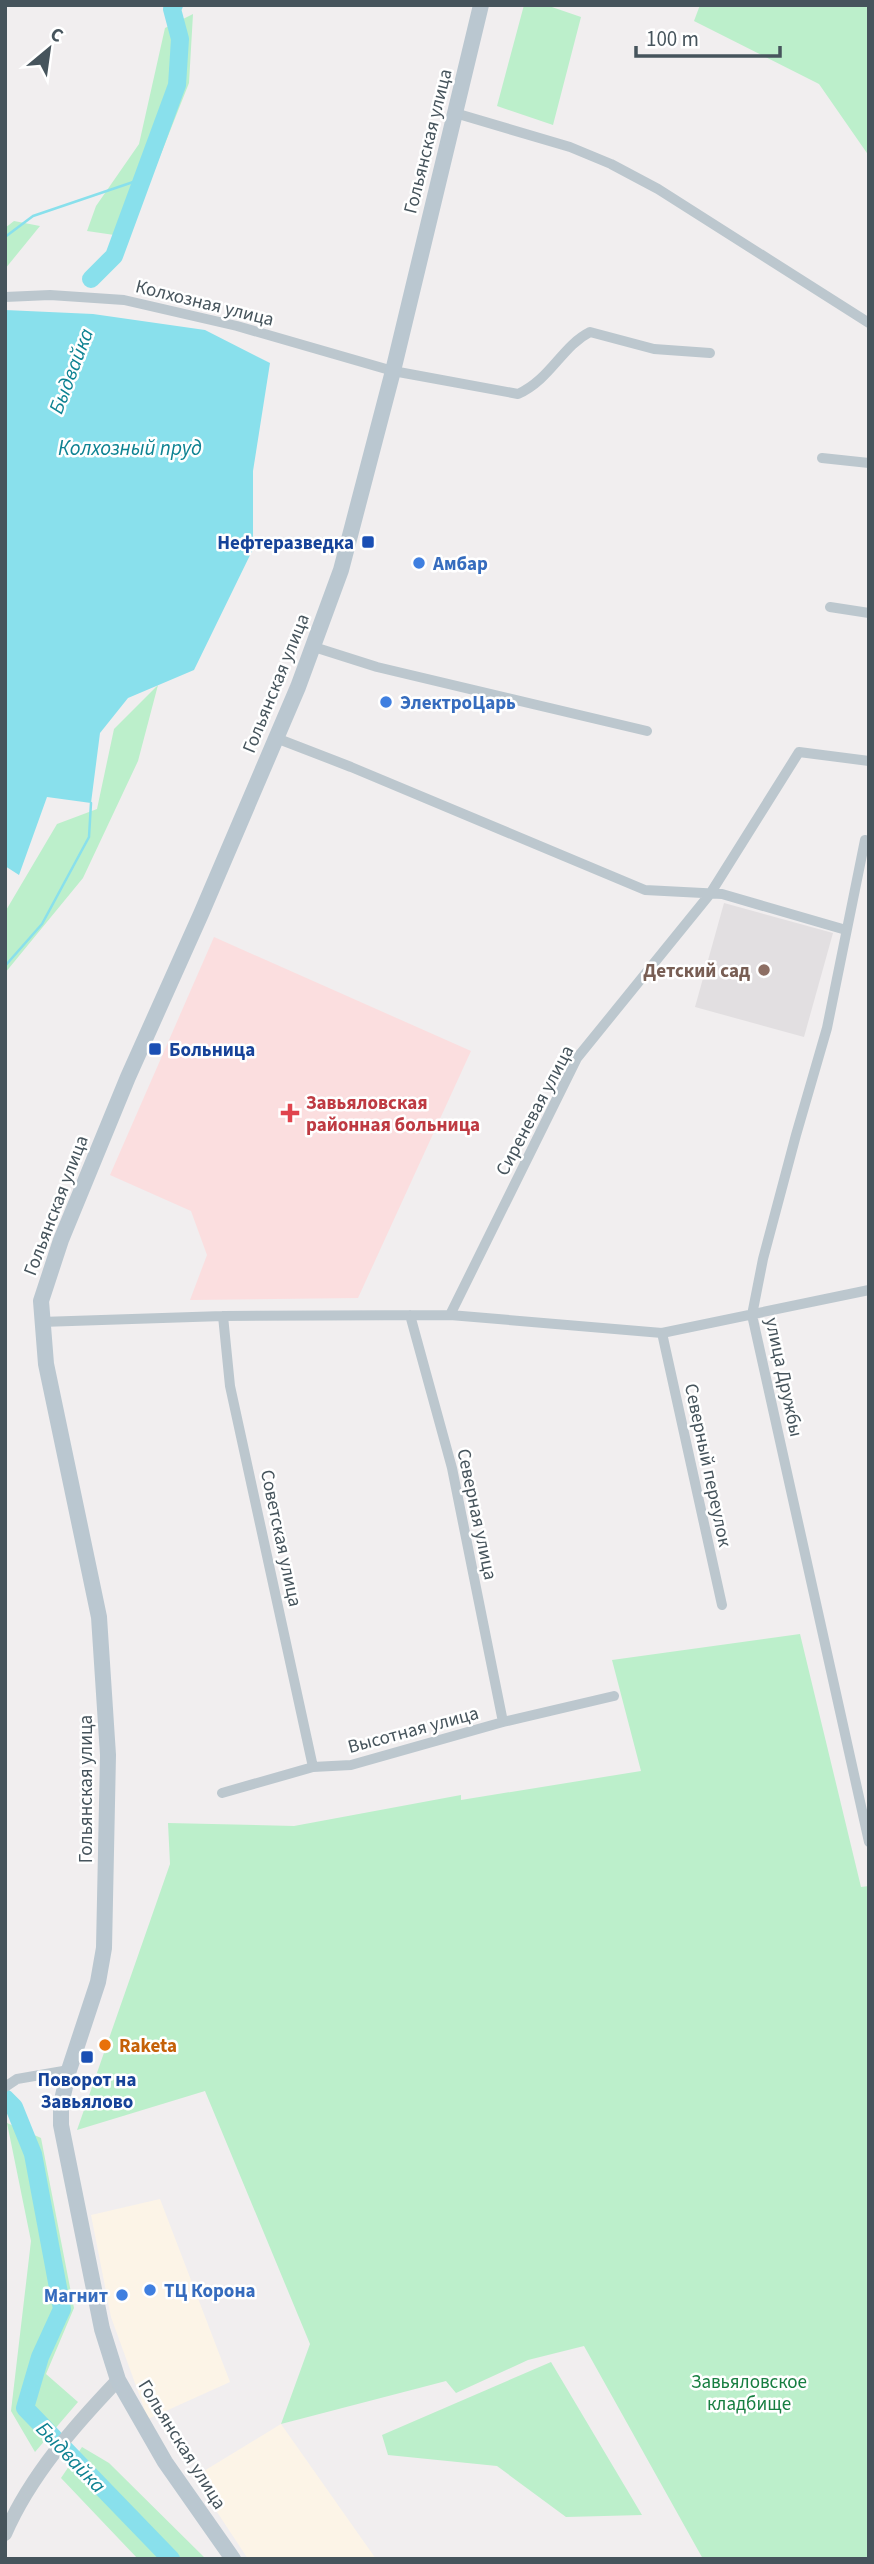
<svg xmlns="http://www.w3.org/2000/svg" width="874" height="2564" viewBox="0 0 874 2564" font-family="'Source Sans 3',sans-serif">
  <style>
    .commercial { fill: #fcf4e7 }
    .education { fill: #e2dfe1 }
    .medical { fill: #fbdedf }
    .green { fill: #bcefcb }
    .water { fill: #89e0ec }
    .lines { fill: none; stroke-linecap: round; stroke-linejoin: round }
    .stream { stroke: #89e0ec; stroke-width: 2.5 }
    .river { stroke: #89e0ec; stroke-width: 18 }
    .minor { stroke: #bcc7ce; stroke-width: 10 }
    .tertiary { stroke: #bcc7ce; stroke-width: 14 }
    .secondary { stroke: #bac7d0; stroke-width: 16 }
    .transit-dot { fill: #1a4fb4; stroke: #fff; stroke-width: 2.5 }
    .shop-dot { fill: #3f7fe0; stroke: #fff; stroke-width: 2.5 }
    .education-dot { fill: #8d6e63; stroke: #fff; stroke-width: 2.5 }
    .health-dot { fill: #e0444e; stroke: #fff; stroke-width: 2.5 }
    .food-dot { fill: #e8710a; stroke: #fff; stroke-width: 2.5 }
    .labels { text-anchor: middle; stroke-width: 5; stroke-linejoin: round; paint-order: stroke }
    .street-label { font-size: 19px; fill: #46545c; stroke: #fff }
    .transit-label { font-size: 19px; font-weight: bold; fill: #164399; stroke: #fff; text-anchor: end }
    .shop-label { font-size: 19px; font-weight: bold; fill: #366cbe; stroke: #fff; text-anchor: start }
    .education-label { font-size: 19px; font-weight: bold; fill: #785e54; stroke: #fff; text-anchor: end }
    .health-label { font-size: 19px; font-weight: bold; fill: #be3a42; stroke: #fff; text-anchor: start }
    .food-label { font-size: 19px; font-weight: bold; fill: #c56008; stroke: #fff; text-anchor: start }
    .park-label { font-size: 19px; fill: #177e41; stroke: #fff }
    .water-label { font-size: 21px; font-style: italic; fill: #0d8292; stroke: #fff }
  </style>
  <rect width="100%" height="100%" fill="#f1eeef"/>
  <path class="commercial" d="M160,2199L230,2382L148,2419L111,2317L91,2215Z
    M281,2424L376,2559H248L194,2477Z"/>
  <path class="education" d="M724,903L833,933L804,1037L695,1007Z"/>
  <path class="medical" d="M214,937L471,1051L358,1298L190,1300L207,1255L191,1211L110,1175Z"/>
  <path class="green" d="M524,5H546L581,17L553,125L497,106Z
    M700,5H869V156L819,84L694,21Z
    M193,14L189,83L128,237L87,231L96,206L139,144L165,28Z
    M14,221L40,226L5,269V228Z
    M158,685L138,761L83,878L5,973V912L57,824L97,809L114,729Z
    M800,1634L861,1887L869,1886V2559H703L584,2346L528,2360L456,2393L446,2381L281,2424L310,2344L205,2091L77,2130L170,1864L168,1823L294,1826L461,1795V1800L641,1771L612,1660Z
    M7,2123L41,2138L74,2308L46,2374L78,2402L35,2452L11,2411L31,2241Z
    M551,2362L642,2515L566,2517L497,2466L388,2455L382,2435Z
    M82,2447L109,2463L206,2559H138L61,2478Z"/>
  <path class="water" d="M5,310L93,314L205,330L270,363L253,471V549L194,670L128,698L100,733L91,803L47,797L19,875L5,866Z"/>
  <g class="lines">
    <path class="stream" d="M5,237L33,216L142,179
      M5,966L42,924L89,837L91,803"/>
    <path class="river" d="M91,279L114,256L177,85L180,39L172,9L174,5
      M5,2098L14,2107L33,2154L62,2309L40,2357L25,2408L171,2559"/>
    <path class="minor" d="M455,113L570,147L611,164L658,189L869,323
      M5,297L50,295L124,300L237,326L393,371L518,394C551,379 562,346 590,332L654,349L710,353
      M822,458L869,463
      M830,607L869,613
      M314,647L377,667L647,731
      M276,738L351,767L645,890L722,894L846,930
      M865,840L827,1028L796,1135L763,1259L752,1315L869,1842
      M410,1315L452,1468L503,1722
      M450,1315L577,1058L710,894L799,752L869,761
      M223,1316L230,1386L313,1767
      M41,1322L223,1316L450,1315L662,1333L869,1290
      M662,1333L722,1605
      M222,1793L313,1767L351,1765L503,1722L614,1696
      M5,2087L17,2079L69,2070"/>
    <path class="tertiary" d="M5,2534C30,2476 75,2425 118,2380"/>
    <path class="secondary" d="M233,2559L165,2462L118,2380L102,2329L61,2125V2104L69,2070L98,1982L104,1948L108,1755L99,1617L46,1364L41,1301L61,1240L128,1077L201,914L298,687L341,570L393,371L481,5"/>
  </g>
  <g class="transit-dot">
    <rect x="361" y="535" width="14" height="14" rx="3.5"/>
    <rect x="148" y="1042" width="14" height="14" rx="3.5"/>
    <rect x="80" y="2050" width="14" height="14" rx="3.5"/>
  </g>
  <g class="shop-dot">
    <circle cx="419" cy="563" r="7"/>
    <circle cx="386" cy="702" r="7"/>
    <circle cx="150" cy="2290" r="7"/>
    <circle cx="122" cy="2295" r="7"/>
  </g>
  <circle class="education-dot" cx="764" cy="970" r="7"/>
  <path class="health-dot" d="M286.5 1102.5h7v7h7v7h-7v7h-7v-7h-7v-7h7z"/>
  <circle class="food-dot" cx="105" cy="2045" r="7"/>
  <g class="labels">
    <g class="street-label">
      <text transform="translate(427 141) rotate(-76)" y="7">Гольянская улица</text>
      <text transform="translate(205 302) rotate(14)" y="7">Колхозная улица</text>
      <text transform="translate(275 683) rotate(-68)" y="7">Гольянская улица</text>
      <text transform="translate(534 1110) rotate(-62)" y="7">Сиреневая улица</text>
      <text transform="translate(55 1205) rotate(-69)" y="7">Гольянская улица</text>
      <text transform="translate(785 1377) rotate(78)" y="7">улица Дружбы</text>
      <text transform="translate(709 1465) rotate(78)" y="7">Северный переулок</text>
      <text transform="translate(478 1514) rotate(78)" y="7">Северная улица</text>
      <text transform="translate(282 1538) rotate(78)" y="7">Советская улица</text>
      <text transform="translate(413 1729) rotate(-15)" y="7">Высотная улица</text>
      <text transform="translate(85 1789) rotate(-90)" y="7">Гольянская улица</text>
      <text transform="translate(183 2444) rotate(58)" y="7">Гольянская улица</text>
    </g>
    <g class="transit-label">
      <text x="354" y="549">Нефтеразведка</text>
      <text x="169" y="1056" text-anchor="start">Больница</text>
      <text x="87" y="2086" text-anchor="middle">Поворот на<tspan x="87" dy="22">Завьялово</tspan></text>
    </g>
    <g class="shop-label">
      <text x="433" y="570">Амбар</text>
      <text x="400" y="709">ЭлектроЦарь</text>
      <text x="164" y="2297">ТЦ Корона</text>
      <text x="108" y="2302" text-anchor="end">Магнит</text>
    </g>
    <g class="education-label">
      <text x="750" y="977">Детский сад</text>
    </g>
    <g class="health-label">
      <text x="306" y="1109">Завьяловская<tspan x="306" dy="22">районная больница</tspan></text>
    </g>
    <g class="food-label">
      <text x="119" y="2052">Raketa</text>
    </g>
    <g class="park-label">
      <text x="749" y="2388">Завьяловское<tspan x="749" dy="22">кладбище</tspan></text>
    </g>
    <g class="water-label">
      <text transform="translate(71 371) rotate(-69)" y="7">Быдвайка</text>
      <text x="130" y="455">Колхозный пруд</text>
      <text transform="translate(71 2457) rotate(46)" y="7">Быдвайка</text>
    </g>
  </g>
  <rect width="874" height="2564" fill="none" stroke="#46545c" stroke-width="14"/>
  <g transform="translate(49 49) rotate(29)" stroke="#ffffff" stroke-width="5" paint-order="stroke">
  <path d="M0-5L12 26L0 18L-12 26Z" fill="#46545c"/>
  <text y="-10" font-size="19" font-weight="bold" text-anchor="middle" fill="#46545c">С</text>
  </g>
  <path d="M636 46v10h144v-10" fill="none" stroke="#46545c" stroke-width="3.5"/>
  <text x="646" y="46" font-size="21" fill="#46545c" stroke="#ffffff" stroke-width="5" paint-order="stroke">100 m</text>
</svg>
